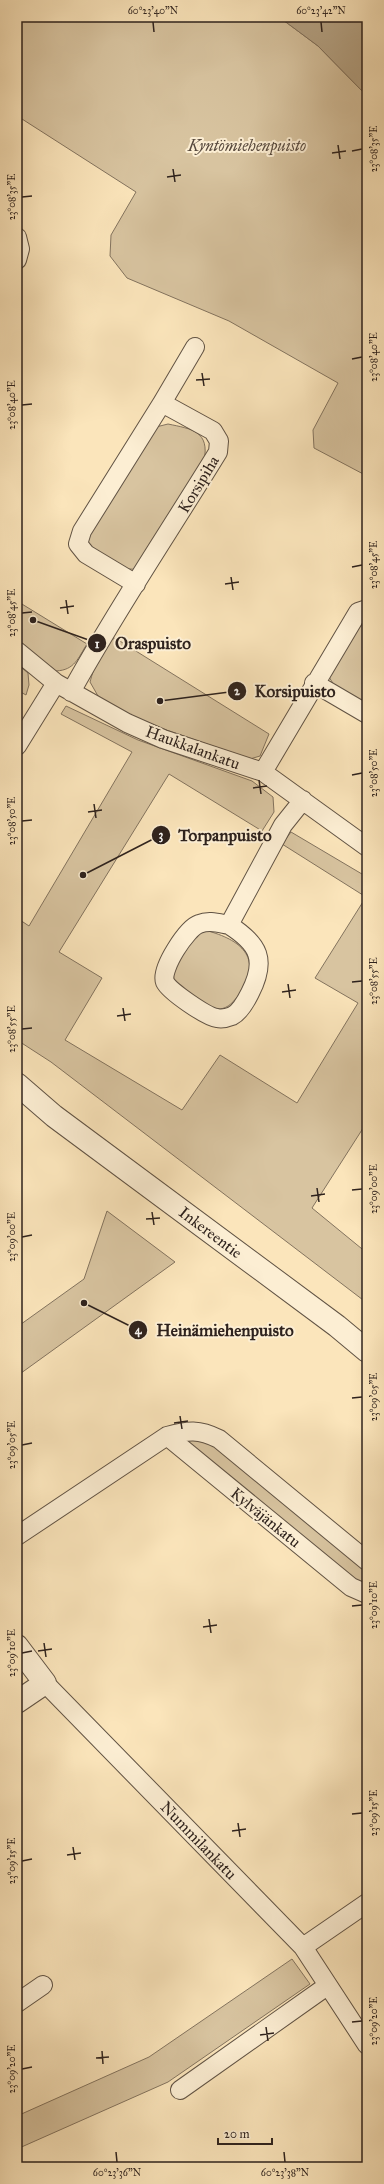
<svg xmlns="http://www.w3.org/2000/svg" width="384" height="2184" viewBox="0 0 384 2184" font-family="'IM FELL Great Primer',serif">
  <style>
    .green { fill: #d8c4a0; stroke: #83735e }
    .water { fill: #b5a385; stroke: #7f6f5b }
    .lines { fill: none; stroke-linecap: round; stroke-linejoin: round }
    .minor-casing { stroke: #615344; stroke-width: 20 }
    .tertiary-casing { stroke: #615344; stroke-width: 24 }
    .minor { stroke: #fceed3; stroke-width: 18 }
    .tertiary { stroke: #fceed3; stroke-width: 22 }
    .ticks { fill: none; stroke: #2e221d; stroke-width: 1.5 }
    .labels { text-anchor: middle; stroke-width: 4; stroke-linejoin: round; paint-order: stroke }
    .park-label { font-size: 16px; font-style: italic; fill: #584a3e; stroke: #fceed3 }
    .street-label { font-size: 16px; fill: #2e221d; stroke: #fceed3 }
    .leader { fill: none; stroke: #2e221d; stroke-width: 1.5 }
    .callout-dot { fill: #2e221d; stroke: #fceed3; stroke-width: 1.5 }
    .mark-label { font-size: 12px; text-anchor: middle; font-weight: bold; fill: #fff }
    .callout-label { font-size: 17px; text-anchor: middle; font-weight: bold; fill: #2e221d; stroke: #fceed3; stroke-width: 4; stroke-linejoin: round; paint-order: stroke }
    .neatline { fill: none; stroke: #2e221d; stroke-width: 1.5 }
    .ticks-label { font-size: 10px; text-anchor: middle; fill: #2e221d }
  </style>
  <rect width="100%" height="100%" fill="#fbe5bb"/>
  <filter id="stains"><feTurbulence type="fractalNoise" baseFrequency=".005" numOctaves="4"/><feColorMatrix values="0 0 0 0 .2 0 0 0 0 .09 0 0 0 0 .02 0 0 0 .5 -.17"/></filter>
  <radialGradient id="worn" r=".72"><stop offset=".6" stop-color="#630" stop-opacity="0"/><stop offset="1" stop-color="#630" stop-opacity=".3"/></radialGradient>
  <path class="green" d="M17,17H279L318,46L367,96V476L314,448L313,430L338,383L229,321L127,278L110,256L111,235L136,192L22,119L17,124Z
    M168,424C192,429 210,431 204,461L136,569C118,571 102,555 88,545L87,537L156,427Z
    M17,601L87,644C78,658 75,670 56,671L17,640Z
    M367,625V704L334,685L329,677L359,626Z
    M115,638L269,734L260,756L250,759L155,726L110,705L98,696L90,682C94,668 100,644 115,638Z
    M17,664L28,673L29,685L26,695L17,690Z
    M66,706L138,740L252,781L273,797L274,812L262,831L169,774L59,952L102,978L65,1040L182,1110L220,1055L297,1103L358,1003L315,978L366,897L282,844L291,832L367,877V1122L312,1208L367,1253V1303L51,1062L17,1040V918L29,926L132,752L61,714Z
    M204,930C237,938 263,955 242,990C226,1015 216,1013 193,997C189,993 180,989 176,984C167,972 186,941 196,933C198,932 202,931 204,930Z
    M107,1211L175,1262L17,1376V1327L84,1279Z
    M203,1431L367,1561V1594L167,1436Z
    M292,1959L310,1984L168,2082L17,2149V2116L149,2057Z"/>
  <path class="water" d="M279,17H367V96L318,46Z"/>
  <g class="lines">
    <g class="minor-casing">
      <path id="minor" d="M17,237L20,249L17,260
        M162,403L195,347
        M17,651L56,683L127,723L163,739L263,772L367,847
        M314,683L367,714
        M71,692C116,610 169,532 218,452L219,441L213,431L162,403L82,531L78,544L86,554L136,584
        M17,746L56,683
        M263,772L358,612L367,609
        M229,925C259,944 267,960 250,993C246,1001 240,1012 232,1016C227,1018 222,1019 217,1018C207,1017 169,991 165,982C160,969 187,928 199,924C209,920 218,923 229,925L283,825L303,800
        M167,1436L351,1587L367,1594
        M17,1536L167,1436C188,1430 199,1429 219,1439L367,1561
        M45,1683L303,1947L367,2045
        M303,1947L367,1903
        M17,2003L43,1985
        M180,2090L327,1986"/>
    </g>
    <g class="tertiary-casing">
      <path id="tertiary" d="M17,1084L54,1116L337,1326L367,1351
        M17,1646L45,1683L17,1702"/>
    </g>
    <use href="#minor" class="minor"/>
    <use href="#tertiary" class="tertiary"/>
  </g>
  <path class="ticks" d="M153,22L154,32M321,22L322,32M338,145L340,159M352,151L362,149M332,153L346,151M173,169L175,182M167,177L181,175M22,197L32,196M352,359L362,357M202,373L204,386M196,380L210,379M22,405L32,404M352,567L362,565M231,577L233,590M225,584L239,582M66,600L68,614M60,608L74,606M22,613L32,612M352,775L362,773M259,780L261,794M253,788L267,786M94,804L96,818M88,812L102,810M22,821L32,820M352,982L362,981M288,984L290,998M282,992L296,990M123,1008L125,1021M117,1016L131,1014M22,1029L32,1028M317,1188L319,1202M352,1190L362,1189M311,1196L325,1194M152,1212L154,1225M146,1219L160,1218M22,1237L32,1235M352,1398L362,1397M180,1416L182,1429M174,1423L188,1421M22,1445L32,1443M352,1606L362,1605M209,1619L211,1633M203,1627L217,1625M44,1643L46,1657M38,1651L52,1649M22,1653L32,1651M352,1814L362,1813M238,1823L240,1837M232,1831L246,1829M73,1847L75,1860M67,1855L81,1853M22,1861L32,1859M352,2022L362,2021M266,2027L268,2041M260,2035L274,2033M102,2051L103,2064M96,2058L109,2057M22,2069L32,2067M116,2152L117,2162M284,2152L285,2162"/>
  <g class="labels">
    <g class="park-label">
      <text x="247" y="151">Kyntömiehenpuisto</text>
    </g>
    <g class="street-label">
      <text transform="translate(198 484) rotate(-59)" y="6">Korsipiha</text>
      <text transform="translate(193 747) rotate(20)" y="6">Haukkalankatu</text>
      <text transform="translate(211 1232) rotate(37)" y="6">Inkereentie</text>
      <text transform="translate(266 1517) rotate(39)" y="6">Kylväjänkatu</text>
      <text transform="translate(199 1840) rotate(46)" y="6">Nummilankatu</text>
    </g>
  </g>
  <path class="leader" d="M33 620L97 643M160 701L237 691M83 875L161 835M84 1303L138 1330"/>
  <g class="callout-dot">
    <circle cx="33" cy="620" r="4"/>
    <circle cx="160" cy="701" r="4"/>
    <circle cx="83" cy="875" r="4"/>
    <circle cx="84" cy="1303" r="4"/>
    <circle cx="97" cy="643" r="10"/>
    <circle cx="237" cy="691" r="10"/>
    <circle cx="161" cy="835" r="10"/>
    <circle cx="138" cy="1330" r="10"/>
  </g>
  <g class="mark-label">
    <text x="97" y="648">1</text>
    <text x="237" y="695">2</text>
    <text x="161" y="839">3</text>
    <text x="138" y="1334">4</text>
  </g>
  <g class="callout-label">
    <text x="153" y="649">Oraspuisto</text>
    <text x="295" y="697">Korsipuisto</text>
    <text x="225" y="841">Torpanpuisto</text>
    <text x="225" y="1336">Heinämiehenpuisto</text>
  </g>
  <rect width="384" height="2184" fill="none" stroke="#fbe5bb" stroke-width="44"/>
  <path d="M218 2138v6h54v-6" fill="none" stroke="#2e221d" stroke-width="2"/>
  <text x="224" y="2138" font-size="12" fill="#2e221d" stroke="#fceed3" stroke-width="3" paint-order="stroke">20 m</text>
  <rect x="22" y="22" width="340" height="2140" class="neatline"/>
  <g class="ticks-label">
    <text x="153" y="14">60°23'40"N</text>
    <text x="321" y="14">60°23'42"N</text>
    <text transform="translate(373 149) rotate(-90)" y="4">23°08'35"E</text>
    <text transform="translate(11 197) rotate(-90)" y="4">23°08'35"E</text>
    <text transform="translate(373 357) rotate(-90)" y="4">23°08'40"E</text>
    <text transform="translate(11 405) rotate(-90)" y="4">23°08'40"E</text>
    <text transform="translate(373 565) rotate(-90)" y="4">23°08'45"E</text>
    <text transform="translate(11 613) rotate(-90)" y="4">23°08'45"E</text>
    <text transform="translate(373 773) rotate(-90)" y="4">23°08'50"E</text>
    <text transform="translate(11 821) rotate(-90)" y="4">23°08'50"E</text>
    <text transform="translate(373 981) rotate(-90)" y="4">23°08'55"E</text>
    <text transform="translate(11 1029) rotate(-90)" y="4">23°08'55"E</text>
    <text transform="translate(373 1189) rotate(-90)" y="4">23°09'00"E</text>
    <text transform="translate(11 1237) rotate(-90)" y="4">23°09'00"E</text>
    <text transform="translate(373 1397) rotate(-90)" y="4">23°09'05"E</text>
    <text transform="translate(11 1445) rotate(-90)" y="4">23°09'05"E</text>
    <text transform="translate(373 1605) rotate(-90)" y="4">23°09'10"E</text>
    <text transform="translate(11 1653) rotate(-90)" y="4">23°09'10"E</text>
    <text transform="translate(373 1813) rotate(-90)" y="4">23°09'15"E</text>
    <text transform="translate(11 1861) rotate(-90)" y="4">23°09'15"E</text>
    <text transform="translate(373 2021) rotate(-90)" y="4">23°09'20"E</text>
    <text transform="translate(11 2069) rotate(-90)" y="4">23°09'20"E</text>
    <text x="117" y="2176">60°23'36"N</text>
    <text x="285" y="2176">60°23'38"N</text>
  </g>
  <rect width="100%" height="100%" filter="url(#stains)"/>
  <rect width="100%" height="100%" fill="url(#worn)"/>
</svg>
